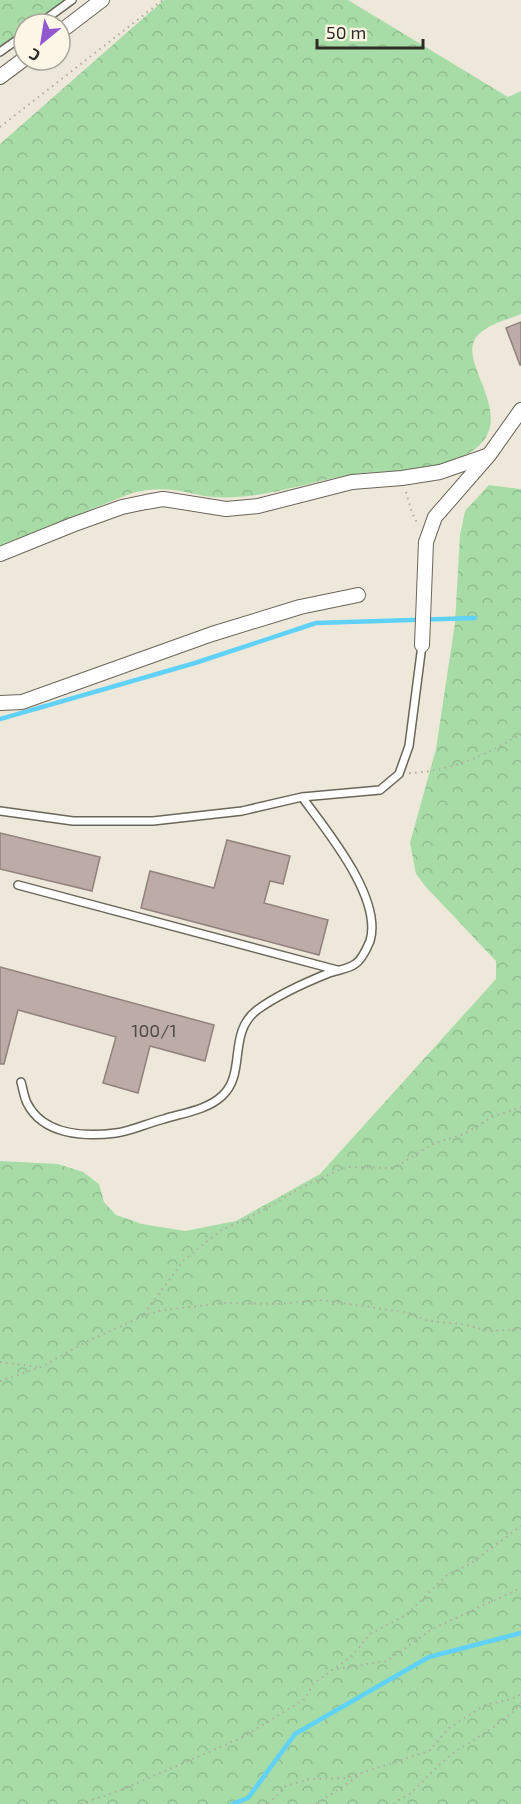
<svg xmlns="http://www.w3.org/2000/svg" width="521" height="1804" viewBox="0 0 521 1804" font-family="'Exo 2',sans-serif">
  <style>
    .forest { fill: url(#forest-crowns) }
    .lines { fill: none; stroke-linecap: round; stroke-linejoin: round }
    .stream { stroke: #60d2f9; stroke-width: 4.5 }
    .building { fill: #bcaba7; stroke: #91827d; stroke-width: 1.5 }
    .lane-casing { stroke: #6b665a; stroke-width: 10 }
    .street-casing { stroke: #6b665a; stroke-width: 16 }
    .path { stroke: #b0aba0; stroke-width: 2; stroke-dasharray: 1.5 4.5; stroke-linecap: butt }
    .lane { stroke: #fff; stroke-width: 7 }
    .street { stroke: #fff; stroke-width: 14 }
    .labels { text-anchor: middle; stroke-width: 6; stroke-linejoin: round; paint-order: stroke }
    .number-label { font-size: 18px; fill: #524c47 }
  </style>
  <defs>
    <pattern id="forest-crowns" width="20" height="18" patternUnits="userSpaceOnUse" patternTransform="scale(1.5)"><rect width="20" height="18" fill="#a7dca6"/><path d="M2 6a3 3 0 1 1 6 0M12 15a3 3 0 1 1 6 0" fill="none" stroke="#90bd8f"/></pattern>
  </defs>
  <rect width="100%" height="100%" fill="#eee8da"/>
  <path class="forest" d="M0,0H67L33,24H24V30L0,48Z
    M164,0H348L508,97L521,91V314C507,320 487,324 477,336C455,362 519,415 475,449C439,476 383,468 343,476C299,485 258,500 213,497C199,496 186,491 173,490C159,488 145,490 132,493L0,546V144Z
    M489,485L521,489V1804H0V1161L58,1164L83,1172L99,1184L104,1202L116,1215L142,1224L185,1231L236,1221L320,1174L496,979V961L426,887L416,874L410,843L436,749L455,623L460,535L465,511Z"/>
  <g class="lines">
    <path class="stream" d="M0,719L195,663L316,623L475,618
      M232,1804L248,1798L295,1734L429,1657L521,1633"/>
  </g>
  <path class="building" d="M521,322V365H520L506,328Z
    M0,833L100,857L92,891L0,869Z
    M227,840L290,856L283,884L270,881L264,903L328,920L319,955L141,908L150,871L214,888Z
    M0,967L214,1025L205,1061L150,1046L138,1093L103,1083L116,1037L18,1010L4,1064H0Z"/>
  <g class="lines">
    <g class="lane-casing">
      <path id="lane" d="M39,24L72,0
        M0,52L24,35
        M0,811L73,821H153L242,811L302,797L380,790L399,774L409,746L422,645
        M18,885L337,970
        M21,1082C23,1089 24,1097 27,1103C43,1135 84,1137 116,1133C131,1131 148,1123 164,1119C183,1113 207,1110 222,1096C247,1073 227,1033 257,1010C279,994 304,983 329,973C337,970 349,969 355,964C362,960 367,948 370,941C383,898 326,830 302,797"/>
    </g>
    <g class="street-casing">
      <path id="street" d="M60,32L102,0
        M0,77L24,59
        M0,554L72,525L122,507L146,502L163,499L226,509L258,506L352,482L402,478L440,472L489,455
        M422,645L426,542L435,517L489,455L521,410
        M0,703L22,702L212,634L300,607L358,595"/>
    </g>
    <path class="path" d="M0,127L163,0
      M406,492L412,513L417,523
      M409,773C454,771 483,756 521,734
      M144,1314L183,1261L220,1231L256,1214L310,1183L346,1167L394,1168L433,1144L464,1134L492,1117L521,1107
      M0,1362L39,1367
      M0,1381L41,1367L86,1342L143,1316L163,1310L225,1303L277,1304L323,1300L409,1313L428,1321L462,1324L490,1331L521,1329
      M337,1669L387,1661L432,1629L521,1588
      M81,1804L126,1788L241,1738L305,1699L313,1684L352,1656L370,1634L406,1615L447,1575L470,1564L521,1526
      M268,1804L286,1786L309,1779L346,1778L429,1751L449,1728L485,1705L511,1699L521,1694
      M316,1804L360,1775
      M394,1804C399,1798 407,1797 413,1791C427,1778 441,1761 458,1750C480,1735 503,1724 521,1703"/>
    <use href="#lane" class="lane"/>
    <use href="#street" class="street"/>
  </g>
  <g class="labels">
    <g class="number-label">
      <text x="154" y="1037">100/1</text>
    </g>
  </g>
  <g transform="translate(42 42) rotate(210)"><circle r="28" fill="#fcf6e7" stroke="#aaa59a" stroke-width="1.5"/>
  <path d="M0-4.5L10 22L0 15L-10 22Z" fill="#9158cf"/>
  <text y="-9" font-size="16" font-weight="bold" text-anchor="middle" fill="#2e2c27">С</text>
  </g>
  <path d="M317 39v9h106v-9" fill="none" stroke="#2e2c27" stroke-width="3"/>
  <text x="326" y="39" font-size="18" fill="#2e2c27" stroke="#fcf6e7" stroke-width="4.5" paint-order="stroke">50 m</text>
</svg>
